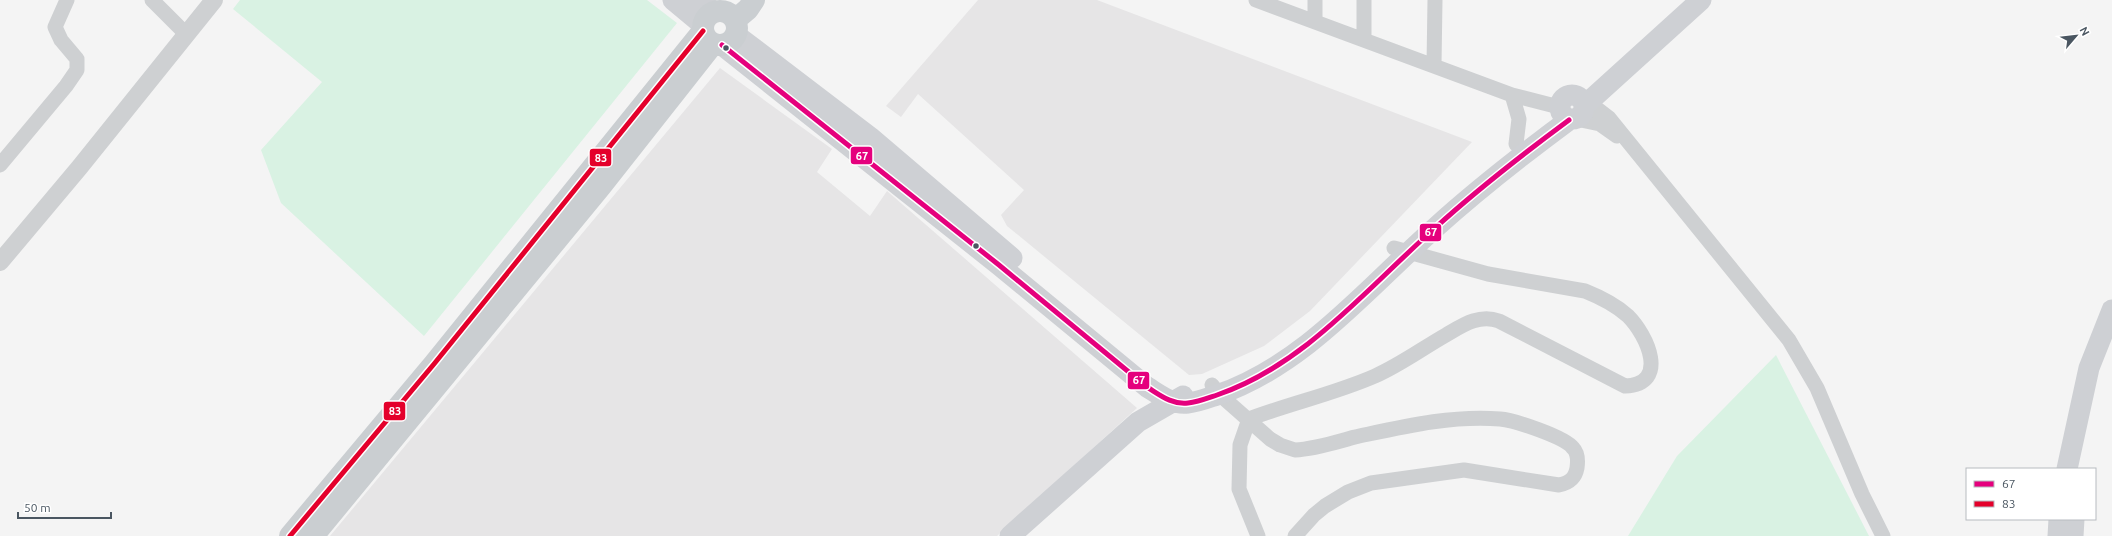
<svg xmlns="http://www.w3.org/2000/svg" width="2112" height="536" viewBox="0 0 2112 536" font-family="Ubuntu,sans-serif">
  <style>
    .education { fill: #e6e5e6 }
    .green { fill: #d9f2e3 }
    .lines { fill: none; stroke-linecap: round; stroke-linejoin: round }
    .minor { stroke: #ced0d2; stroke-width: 15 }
    .tertiary { stroke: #ced0d2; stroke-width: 18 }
    .secondary { stroke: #ced0d4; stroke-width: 21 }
    .primary { stroke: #caced1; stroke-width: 22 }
    .bus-1-casing { stroke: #fff; stroke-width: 8 }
    .bus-2-casing { stroke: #fff; stroke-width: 8 }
    .bus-1 { stroke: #e5007d; stroke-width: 5 }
    .bus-2 { stroke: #e4002b; stroke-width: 5 }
    .bus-dot { fill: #4a5661; stroke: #fff; stroke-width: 1.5 }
    .line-badge { stroke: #fff; stroke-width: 1.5 }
    .badge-label { font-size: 11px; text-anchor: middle; font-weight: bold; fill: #fff }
  </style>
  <rect width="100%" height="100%" fill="#f4f4f4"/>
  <path class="education" d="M978,0H1097L1472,142L1310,311L1264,346L1202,374L1189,375L1007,226L1001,215L1024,190L918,94L901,117L886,106Z
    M720,68L832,149L817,172L870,216L887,191L1137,408L997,536H330Z"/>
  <path class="green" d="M240,0H647L677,23L424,336L281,203L261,150L322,82L233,9Z
    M1776,355L1869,536H1628L1677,456Z"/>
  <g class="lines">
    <path class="minor" d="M152,0L187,35
      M1256,0L1512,95L1559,107
      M1315,0V21
      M1364,39V0
      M1434,65L1435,0
      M1512,95L1519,119L1516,144
      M1584,107L1596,108L1609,118L1789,340L1817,388L1862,494L1883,536
      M1576,119L1600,124L1617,136
      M0,165L66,86L77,70V59L61,40L55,27L67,0
      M1212,385L1219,394L1270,439L1280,445L1295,450C1315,449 1336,442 1355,437C1402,427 1451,415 1500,419C1514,420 1565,437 1573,448C1578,453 1578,461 1577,468C1575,479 1569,483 1559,485L1464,470L1371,483L1348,492L1325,506L1314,515L1295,536
      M1258,536L1239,489L1240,445L1249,419C1291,403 1334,394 1375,376C1400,365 1423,348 1446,335C1463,325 1479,314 1499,321L1625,386C1670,384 1647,335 1628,316C1616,305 1600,297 1585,291L1488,274L1394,248"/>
    <path class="tertiary" d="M0,262L79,168L214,0"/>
    <path class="secondary" d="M673,0L703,25
      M698,0L714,12
      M736,35L870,137L1012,258
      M722,45L999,265L1147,387C1160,395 1172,405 1188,403C1198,402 1208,398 1217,395C1305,365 1367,288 1435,228C1478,189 1523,154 1569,120
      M1560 107a12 12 0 1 1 24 0a12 12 0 1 1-24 0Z
      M1584,106L1701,0
      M2067,469L2089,368L2112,310
      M1010,536L1138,422L1183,396
      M2058,536L2059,519
      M2073,536L2074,519"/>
    <path class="primary" d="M703 28a17 17 0 1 1 34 0a17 17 0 1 1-34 0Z
      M735,20L748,9L754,0
      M290,536L434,364L703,31
      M313,536L601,186L713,44"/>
    <g class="bus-1-casing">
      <path id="bus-1" d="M722,45L999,265L1147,387C1160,395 1172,405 1188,403C1198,402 1208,398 1217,395C1305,365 1367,288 1435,228C1478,189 1523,154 1569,120"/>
    </g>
    <g class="bus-2-casing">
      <path id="bus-2" d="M290,536L434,364L703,31"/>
    </g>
    <use href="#bus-1" class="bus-1"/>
    <use href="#bus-2" class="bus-2"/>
  </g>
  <g class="bus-dot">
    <circle cx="726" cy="48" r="3.5"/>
    <circle cx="976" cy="246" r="3.5"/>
  </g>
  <g class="line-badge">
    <rect x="850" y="146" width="23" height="19" rx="4" fill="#e5007d"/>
    <rect x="589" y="148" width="23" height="19" rx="4" fill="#e4002b"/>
    <rect x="1419" y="223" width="23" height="19" rx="4" fill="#e5007d"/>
    <rect x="1127" y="371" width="23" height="19" rx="4" fill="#e5007d"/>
    <rect x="383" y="401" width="23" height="20" rx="4" fill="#e4002b"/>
  </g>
  <g class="badge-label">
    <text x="862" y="160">67</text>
    <text x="601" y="162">83</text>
    <text x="1431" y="236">67</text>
    <text x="1139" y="384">67</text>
    <text x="395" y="415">83</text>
  </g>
  <rect x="1966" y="468" width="130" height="52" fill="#ffffff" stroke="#b7bbc0"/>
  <rect x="1974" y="481" width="20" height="6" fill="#e5007d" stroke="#b7bbc0"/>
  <text x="2002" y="488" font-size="12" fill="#4a5661">67</text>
  <rect x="1974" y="501" width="20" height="6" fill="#e4002b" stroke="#b7bbc0"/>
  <text x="2002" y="508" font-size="12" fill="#4a5661">83</text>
  <g transform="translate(2076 36) rotate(62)" stroke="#ffffff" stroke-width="3" paint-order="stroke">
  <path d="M0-3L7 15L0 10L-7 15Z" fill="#4a5661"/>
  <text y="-6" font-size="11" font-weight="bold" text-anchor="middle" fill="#4a5661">N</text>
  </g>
  <path d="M18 512v6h93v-6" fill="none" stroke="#4a5661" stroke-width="2"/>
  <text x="24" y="512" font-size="12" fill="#4a5661" stroke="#ffffff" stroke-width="3" paint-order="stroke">50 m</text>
</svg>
